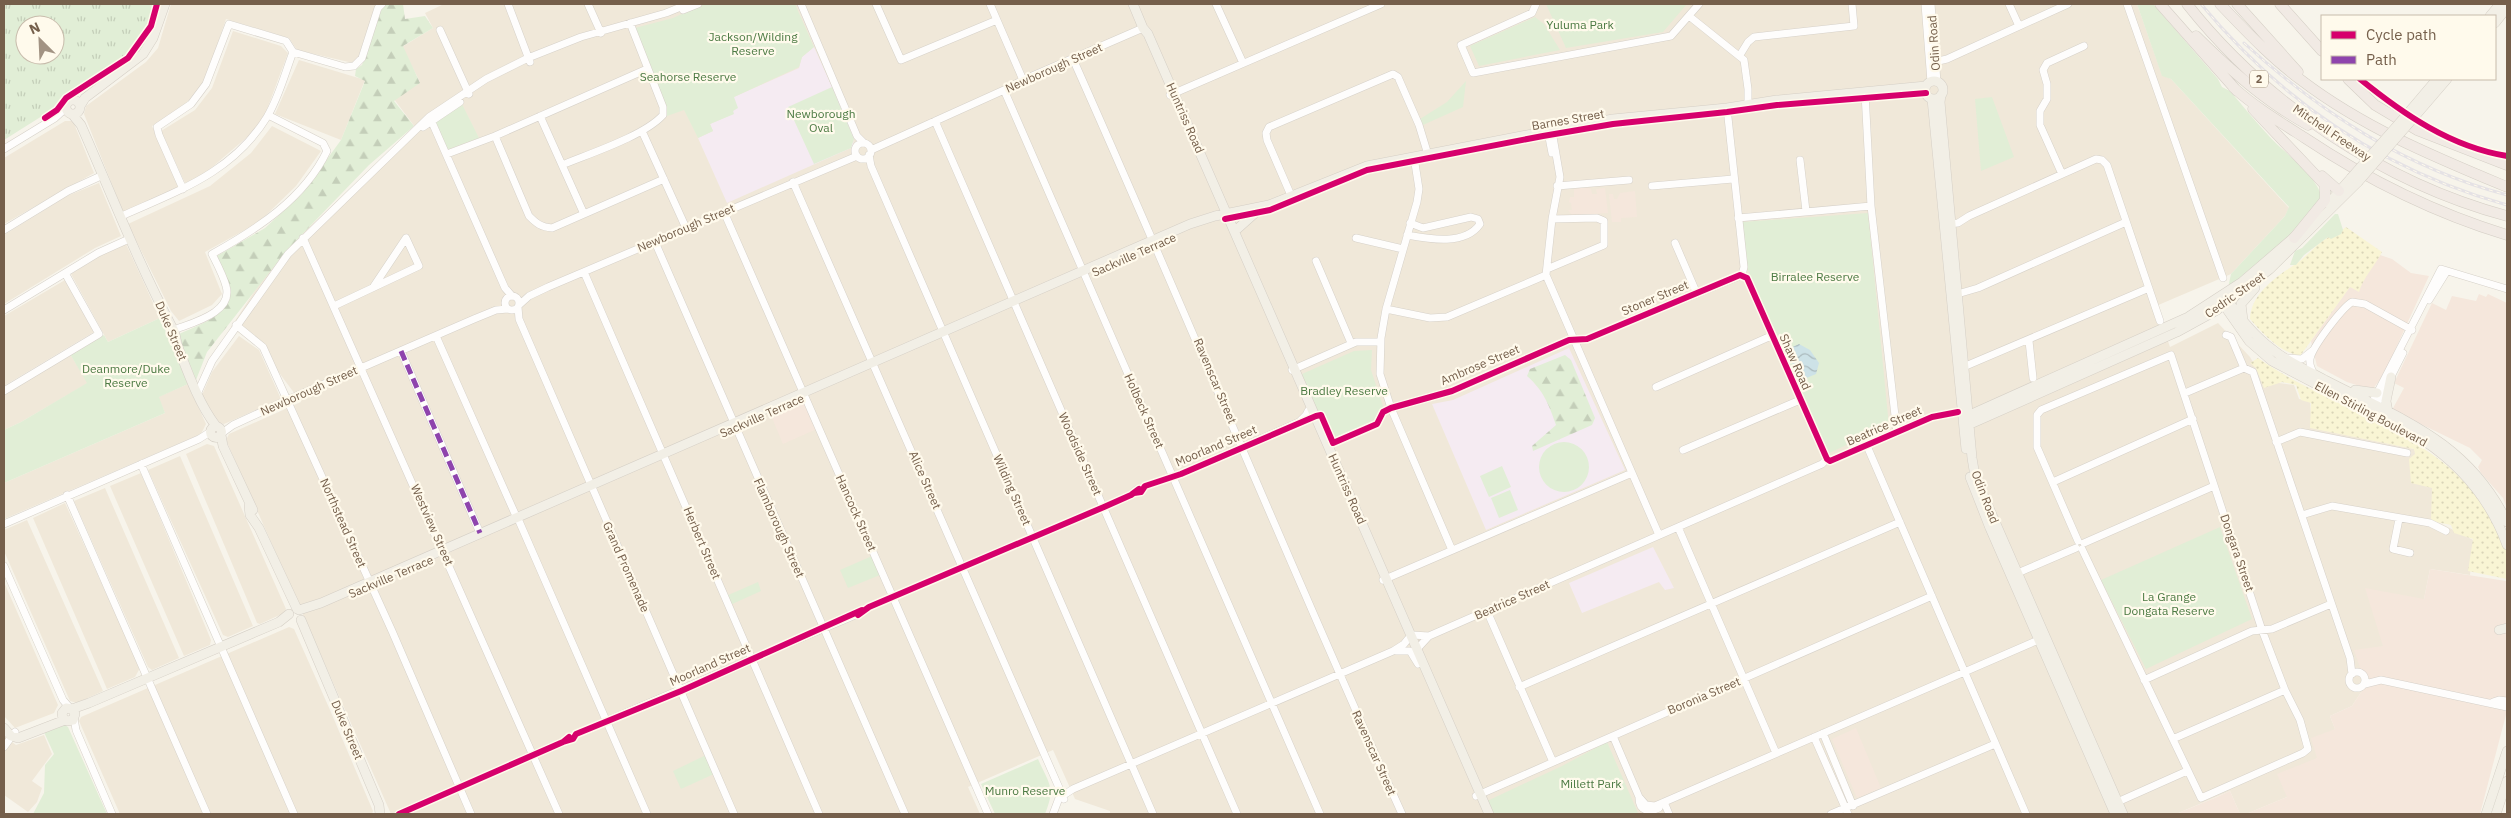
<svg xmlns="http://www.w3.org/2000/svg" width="2511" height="818" viewBox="0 0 2511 818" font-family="'IBM Plex Sans',sans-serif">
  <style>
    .residential { fill: #f0e8d9 }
    .commercial { fill: #f5e7dc }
    .education { fill: #f5ebf2 }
    .grass { fill: url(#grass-tufts); fill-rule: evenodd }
    .forest { fill: url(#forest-firs) }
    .sand { fill: url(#sand-dots) }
    .green { fill: #e1eed6 }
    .water { fill: url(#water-waves) }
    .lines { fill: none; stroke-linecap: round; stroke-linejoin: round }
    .minor-casing { stroke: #d6d1c9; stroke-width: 8 }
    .major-casing { stroke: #d5cfc6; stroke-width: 10 }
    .highway-casing { stroke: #d5cfc6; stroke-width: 11 }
    .minor { stroke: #fefdfc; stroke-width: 7 }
    .major { stroke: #f2efe6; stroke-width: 9 }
    .highway { stroke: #f1eae4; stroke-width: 10 }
    .rail-casing { stroke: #e5e2e5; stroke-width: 3 }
    .rail { stroke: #fffaec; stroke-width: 1; stroke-dasharray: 4; stroke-linecap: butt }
    .major-bridge-casing { stroke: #d5cfc6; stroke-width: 10; stroke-linecap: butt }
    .major-bridge { stroke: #f2efe6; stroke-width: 9 }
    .quiet { stroke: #8e44ad; stroke-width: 5; stroke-dasharray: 10 5; stroke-linecap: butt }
    .cycleway-casing { stroke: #fffaec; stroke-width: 9 }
    .cycleway { stroke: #d6006c; stroke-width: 6 }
    .labels { text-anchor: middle; stroke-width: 4.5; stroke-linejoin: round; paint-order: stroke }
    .shield { fill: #fffaec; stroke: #9e8e7b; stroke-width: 1 }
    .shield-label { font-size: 11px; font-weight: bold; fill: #755f4b }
    .park-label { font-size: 12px; fill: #4c7a43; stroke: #fffaec }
    .street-label { font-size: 12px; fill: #755f4b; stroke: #fffaec }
  </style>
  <defs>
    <pattern id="grass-tufts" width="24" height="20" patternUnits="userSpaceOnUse" patternTransform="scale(1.25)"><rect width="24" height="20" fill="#e1eed6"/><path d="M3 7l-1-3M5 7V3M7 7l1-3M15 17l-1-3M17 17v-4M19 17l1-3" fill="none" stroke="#c4ceb9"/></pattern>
    <pattern id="forest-firs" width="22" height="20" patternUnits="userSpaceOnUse" patternTransform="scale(1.25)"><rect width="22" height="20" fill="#e1eed6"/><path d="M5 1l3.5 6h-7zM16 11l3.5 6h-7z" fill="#c4ceb9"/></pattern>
    <pattern id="sand-dots" width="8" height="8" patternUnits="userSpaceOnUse" patternTransform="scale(1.25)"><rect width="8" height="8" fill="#f9f5d4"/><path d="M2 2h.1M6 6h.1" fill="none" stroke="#d9d4b8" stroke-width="1.8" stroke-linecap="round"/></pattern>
    <pattern id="water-waves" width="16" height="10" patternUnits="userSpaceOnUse" patternTransform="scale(1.25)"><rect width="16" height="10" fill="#cde2e7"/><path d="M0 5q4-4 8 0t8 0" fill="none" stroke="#abbabd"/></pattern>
  </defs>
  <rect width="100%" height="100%" fill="#f7f4eb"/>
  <path class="residential" d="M171,4H376L358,58L353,63L297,50L289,38L226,19L205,81L189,100L176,112L152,126L179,187L123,212L84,114L86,106L146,62L158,48Z
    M444,4H2137L2162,75L2171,79L2289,208L2285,216L2231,274L2156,306L2170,347L2218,323L2250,357L2264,381L2294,385L2299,399L2310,401L2312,428L2414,449L2433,489L2432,519L2473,540L2470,575L2430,569L2424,599L2383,646L2366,685L2352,706L2330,716L2335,729L2317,758L2287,797L2246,814H2240L2230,791L2176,814H1110V811L1075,799L1053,750L968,787L980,814H391L226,440L229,434L301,402L262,350L231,327L262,280L302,234L415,127L394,99L420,82L402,47L433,28L425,13Z
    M233,31L281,46L288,53L266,112L253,132L203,175L185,183L161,131L195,110L212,88Z
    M299,60L365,80L341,140L275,114Z
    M65,121H73L94,173L4,224V158Z
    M272,126L321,151L296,186L259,222L205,252L222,294L212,305L179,321L171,311L128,224L210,186L251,153Z
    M99,183L121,236L95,248L4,304V235L67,196Z
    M126,244L160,318L108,342L71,274L100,256Z
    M65,280L94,332L4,386V316Z
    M239,336L259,350L281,399L224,424L212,421L202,395L212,372Z
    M70,354L88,383L21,422L4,430V395Z
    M188,384L206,424L201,434L4,519V483L165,413L158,397Z
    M207,444L214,446L286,609L284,613L260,624L257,623L186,454Z
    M180,456L253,626L228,637L223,635L148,470Z
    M141,473L211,640L210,645L184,656L110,486Z
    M105,488L179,658L152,670L148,667L74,501Z
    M65,503L140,668L135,677L107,689L33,518Z
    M27,520L103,691L77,703L70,701L4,551V530Z
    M4,582L58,705L54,713L15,728L4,716Z
    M289,627L294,629L330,710L373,811L372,814H120L79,721L81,717Z
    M44,735L52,754L32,781L42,788L37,802L28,812L4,795V736L16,745Z"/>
  <path class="commercial" d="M1587,187L1591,189L1592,194H1597L1596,189L1605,188L1608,213L1572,215L1568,210H1572L1571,203L1569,202L1570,197H1574V189Z
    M1635,191L1637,217L1621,218V222H1612L1609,194H1613L1614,199H1617L1620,193Z
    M2374,253L2392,259L2411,273L2429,276L2383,376L2372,390L2347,382L2317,366L2311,341Z
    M2479,294L2486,297L2488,294L2507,303V508L2503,498L2481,473L2478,467L2482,460L2470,448L2392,410L2404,388L2394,383L2432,303L2446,310L2452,296L2476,301Z
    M805,396L819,428L783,444L770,413Z
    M2430,569L2506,581L2507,711L2480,814H2246L2287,797L2277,774L2317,758L2311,738L2335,729L2330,716L2352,706L2366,685L2354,650L2383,646L2365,588L2424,599Z
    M1856,728L1881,788L1857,798L1832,739Z
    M2230,791L2240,814H2176L2217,797Z"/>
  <path class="education" d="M814,47L854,136L853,145L851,148L727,203L698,138L713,131L710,124L733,114L734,97L799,68L802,57Z
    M1569,348L1625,470L1486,530L1432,404L1453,400Z
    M1653,547L1674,588L1665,590L1659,582L1582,613L1569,583Z"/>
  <path class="grass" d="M4,4H156L142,43L129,57L85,89L4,140ZM25,25H55V55H25Z"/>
  <path class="forest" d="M386,4H403L405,19L425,16L433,28L403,46L420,83L394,101L414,126L369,165L287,250L207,352L196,380L177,335C200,324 226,318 231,290L217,256L265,228L301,195L341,140L365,81L355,76L356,69L362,65L378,15Z
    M1565,355L1571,360L1595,418L1592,425L1533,451L1532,446L1556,425C1549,405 1544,391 1527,376L1530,369Z"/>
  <path class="sand" d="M2346,227L2382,252C2375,266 2364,276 2359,292L2350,287L2300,356C2280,352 2263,334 2250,319C2251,294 2275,278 2294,265C2306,258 2315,245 2327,238C2335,233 2339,233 2346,227Z
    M2258,358C2336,413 2453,434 2496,528C2500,536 2506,546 2507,556C2508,563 2507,571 2507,579L2468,571L2473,539L2454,533L2451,525L2431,521L2432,488L2411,483L2409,459L2415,454L2414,449L2310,428L2311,403L2301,400L2296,385L2282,382L2264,388L2256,368L2250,363Z"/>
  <path class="green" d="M704,4H795L814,47L802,57L799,67L734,97L738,108L733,111L734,114L710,124L713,131L698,138L684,110L667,116L635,28L673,18Z
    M1546,4H1687L1663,32L1566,48Z
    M2137,4H2153L2218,79L2222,87L2230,91C2243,106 2255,121 2268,135C2281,150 2316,175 2321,195C2324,210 2243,278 2228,288L2231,274L2285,216L2289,207L2171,79L2162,76Z
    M1535,17L1544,24L1560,50L1479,66L1470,46Z
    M1466,81L1463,107L1423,125L1420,119L1447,102Z
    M832,87L854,139L851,148L814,164L788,107Z
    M1992,97L2014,157L1981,171L1975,99Z
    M461,102L479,138L446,150L434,121Z
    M1868,213L1889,426L1829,453L1748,270L1742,222Z
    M2335,214H2338L2343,230L2341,234L2331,239L2328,237L2304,255L2296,265H2290L2295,251L2302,248Z
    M160,318L188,384L159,397L165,413L4,483V430L21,422L87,383L70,354L104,335L108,342Z
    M1372,350L1371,370L1386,415L1329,442L1302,374L1354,351Z
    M1539 467a25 25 0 1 1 50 0a25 25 0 1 1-50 0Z
    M1502,466L1511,487L1489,497L1480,476Z
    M1510,490L1518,510L1499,518L1491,498Z
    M2220,527L2252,619L2146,669L2101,580Z
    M872,556L880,575L848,588L840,570Z
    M758,582L761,591L730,605L726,596Z
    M62,723L68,727L107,814H33L44,793L45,765L54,754L43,730Z
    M1607,742L1638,813L1640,814H1493L1487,801L1562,766Z
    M706,755L714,774L681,789L673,771Z
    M1038,759C1049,784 1056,787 1045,814H995L981,784Z"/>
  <path class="water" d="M1799,344L1810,350L1819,363L1816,374L1804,379L1799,378L1786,350Z"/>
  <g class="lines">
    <g class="minor-casing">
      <path id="minor" d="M508,4L530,62
        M588,4L601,33
        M801,4L857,136L864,143
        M876,4L901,60L997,20
        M990,4L1023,80
        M1216,4L1243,63
        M1536,4L1532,13L1461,45L1473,73L1671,36L1699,4
        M1925,4L1931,82
        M1931,4L1937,82
        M2009,4L2019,26
        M2127,4L2223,278
        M683,10L698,4
        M1689,16L1744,60L1748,89V109
        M440,30L469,94
        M293,52L345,67L354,66L362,58L378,8L382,4
        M1740,55L1748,42L1754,37L1854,26L1852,4
        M1073,59C1185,310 1289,564 1402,814
        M1930,63L1947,59L2068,4
        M1004,90L1320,814
        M1865,93L1871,206L1897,433
        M1170,95L1381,4
        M1727,108L1744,267L1742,275
        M540,116L584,214
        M431,120L505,288L512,296
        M935,121L1237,814
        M423,127L460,102
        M642,131L686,228
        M1552,131L1560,177L1552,219L1546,275L1659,535
        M1548,132L1552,153
        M495,136L529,216C537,224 541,227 552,228L664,179
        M855 151a8 8 0 1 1 16 0a8 8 0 1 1-16 0Z
        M4,149L55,118L66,108
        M871,150L1004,90L1023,80L1143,28
        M447,154L495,136L647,69
        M869,155L871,166L1153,814
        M1414,157L1419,189L1417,202L1386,309L1381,338L1380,374L1391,408L1452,550
        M1800,160L1806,211
        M562,165C591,153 644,136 663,115V107L630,23
        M2062,174L2040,125V111L2047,99V84L2043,70L2047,63L2084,46
        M793,182L1064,799
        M1557,186L1629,180
        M1652,186L1733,179
        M183,189L159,135L157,127L191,104L206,84L229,24L286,41L293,52
        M1293,200L1267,140L1266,133L1269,127L1393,74L1398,77L1419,125L1429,158
        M724,212L988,814
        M124,215C180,190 233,172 267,117C279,97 285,73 293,52
        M1738,218L1871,206
        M1946,224L1958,223L1969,216L2096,159L2102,160L2107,165L2160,321
        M4,230L68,191L103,175
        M1407,235C1429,239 1465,246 1480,224L1478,219L1471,217L1423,228L1410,223
        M303,238L559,814
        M1356,238L1403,249
        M655,242L905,814
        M1675,243L1697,294
        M1316,261L1351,343
        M1547,269L1604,245V221L1597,218L1552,219
        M584,272L819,814
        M1742,275L1747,278L1827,459
        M1954,295L1978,288L2126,222
        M505 303a7 7 0 1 1 14 0a7 7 0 1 1-14 0Z
        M2429,300L2447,271
        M519,305L529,296L548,287L857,156
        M334,306L419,266L406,238L374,286
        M518,307L519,319L734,814
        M1386,309L1430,318L1447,317L1546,275
        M4,310L98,253L129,239
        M236,325L263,347L392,631L471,814
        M174,330C191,323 234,313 226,286C223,275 217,264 212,254C257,229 304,199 327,151L323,143L268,115
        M2226,335L2231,337L2244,368L2253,372L2350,658L2352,674
        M436,336L516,516
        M2029,341L2033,378
        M401,351L480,533
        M2287,358L2302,359L2312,351
        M1961,368L2149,288
        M1292,370L1356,342H1380
        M2314,374C2311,369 2309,365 2310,359C2312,347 2342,308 2352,302L2365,304L2412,330
        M1656,387L1771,336
        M4,391L99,334L65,273
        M198,392L212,361L288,254L429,117L486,79L528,58L581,37L666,13L688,4
        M2185,393L2244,368
        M2370,407L2441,269L2507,289
        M1391,408L1452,391L1569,340L1587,339L1742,275
        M2374,410L2403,353
        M222,433L233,425L287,400L474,319L496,310L508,309
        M2276,442L2300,432L2407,453
        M1867,446L2026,814
        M1683,450L1800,400
        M141,464L294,814
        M2053,482L2193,419
        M1141,492L1145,486L1181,474L1299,422L1306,415L1308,411
        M67,495L207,814
        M2302,515L2332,506L2430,523L2446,531
        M2399,519L2393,549L2410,553
        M519,521L647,814
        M4,524L199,439L210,432
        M1678,527L1776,753
        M2078,541L2037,447V415L2041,410L2171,355L2262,630L2285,690L2300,720L2308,749L2303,753L2201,798L2082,549
        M2084,543L2214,486
        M4,566L63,700L70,708
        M2013,575L2076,548
        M1383,580L1632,473
        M1487,611L1553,762
        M860,614L869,607L1104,507L1131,495L1136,490
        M1412,635L1429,636
        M1418,648L1429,636L1822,464L1827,459L1830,461L1932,417L1951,413
        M1396,651H1410L1418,664
        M2349 680a8 8 0 1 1 16 0a8 8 0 1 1-16 0Z
        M2144,680L2252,631L2272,629L2331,604
        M2365,684L2381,680L2507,707
        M1519,687L1900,522
        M2493,702L2499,700L2507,701
        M74,718L76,730L112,814
        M1823,733L1853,806
        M1613,736L1639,797L1646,805L1655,806L2043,638
        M1814,737L1848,814
        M2175,738L2285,690
        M573,739L576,734L853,616L855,613
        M4,747L15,732
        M1476,796L1932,596
        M1639,798C1639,811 1649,813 1659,808
        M1664,802L1669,814
        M2113,804L2187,771
        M399,814L563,742L567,738
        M1053,814L1059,798L1073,789L1393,651L1404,644L1408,639
        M1831,814L1995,744"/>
    </g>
    <g class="major-casing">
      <path id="major" d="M1133,4L1143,28L1148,34L1489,814
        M2490,16L2500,4
        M2495,23L2507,8
        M1925 90a9 9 0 1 1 18 0a9 9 0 1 1-18 0Z
        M1941,95L1940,102L1972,458L1975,476L2123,814
        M1932,99L1966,449
        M66 107a7 7 0 1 1 14 0a7 7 0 1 1-14 0Z
        M80,106L85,98L143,54L153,38L165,4
        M2409,112L2437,79
        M72,114L81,125C111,193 138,263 173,329C176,335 176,341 178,347C188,373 199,404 216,426
        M2416,115L2447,79
        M2328,204L2351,178
        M1235,231L1254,214
        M2226,298C2239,317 2253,335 2272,349C2287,362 2307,370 2325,380C2400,419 2467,440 2507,522
        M2221,301L2249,341L2272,361L2423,440C2462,466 2491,501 2507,545
        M2243,320L2241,304L2255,288
        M2355,390L2377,393
        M2388,412L2386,401L2391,377
        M1965,417L2188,317L2242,282L2299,233
        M1966,426L2177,332L2217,310L2270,269L2358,182
        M210.5 432a5.5 5.5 0 1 1 11 0a5.5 5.5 0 1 1-11 0Z
        M221,435L223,446L253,510
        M1970,477L1990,528L2115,814
        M249,506L250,515L259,528L297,609
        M299,610L321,603L1190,224L1215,216L1269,205L1367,166L1542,132L1613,119L1727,108L1777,100L1926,86
        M301,620L379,805L380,814
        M2499,630L2507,628
        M72,709L75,714L73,720L67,721L63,719L62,713L66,708L72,709L89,703L279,622L289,614
        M4,728L11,736L18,738L65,720
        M2486,814L2507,751
        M2496,814L2507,781"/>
    </g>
    <g class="highway-casing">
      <path id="highway" d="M2160,4L2237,91
        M2187,4C2266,104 2384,183 2507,216
        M2220,4C2246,31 2271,58 2301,80C2364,128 2435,157 2507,187
        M2237,4L2298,72
        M2280,4L2322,51
        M2196,36C2230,70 2266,102 2308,125
        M2348,79L2375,105L2417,130L2507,165
        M2233,87C2255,107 2280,122 2305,138C2368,180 2435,213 2507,235
        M2253,109L2325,185V200L2294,238
        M2322,176L2339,191"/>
    </g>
    <use href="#minor" class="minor"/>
    <use href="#major" class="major"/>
    <use href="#highway" class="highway"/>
    <g class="rail-casing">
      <path id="rail" d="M2201,4C2283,103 2383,170 2507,205
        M2244,43C2321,113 2406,168 2507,195"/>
    </g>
    <use href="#rail" class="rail"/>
    <g class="major-bridge-casing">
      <path id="major-bridge" d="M2351,178L2409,112
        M2358,182L2416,115"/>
    </g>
    <use href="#major-bridge" class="major-bridge"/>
    <path class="quiet" d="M401,351L480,533"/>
    <g class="cycleway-casing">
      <path id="cycleway" d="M2360,79C2403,114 2451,147 2507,156
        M45,118L57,110L66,98L128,58L151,26L157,4
        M1225,219L1270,210L1367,170L1543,136L1613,124L1727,112L1777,105L1926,93
        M1134,493L1141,492L1145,486L1181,474L1316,416L1321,415L1333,443L1377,424L1383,412L1391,408L1452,391L1569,340L1587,339L1740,275L1747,278L1827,459L1830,461L1932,417L1958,412
        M858,615L869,607L1104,507L1131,495L1139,489
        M563,742L573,739L576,734L681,691L862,610
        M399,814L563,742L569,737"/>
    </g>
    <use href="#cycleway" class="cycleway"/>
  </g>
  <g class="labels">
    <rect class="shield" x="2250" y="70.5" width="18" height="17" rx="4"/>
    <g class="shield-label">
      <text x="2259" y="83">2</text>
    </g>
    <g class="park-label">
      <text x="1580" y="29">Yuluma Park</text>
      <text x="753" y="41">Jackson/Wilding<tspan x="753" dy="14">Reserve</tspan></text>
      <text x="688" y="81">Seahorse Reserve</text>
      <text x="821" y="118">Newborough<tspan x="821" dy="14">Oval</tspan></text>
      <text x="1815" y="281">Birralee Reserve</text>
      <text x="126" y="373">Deanmore/Duke<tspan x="126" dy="14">Reserve</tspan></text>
      <text x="1344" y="395">Bradley Reserve</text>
      <text x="2169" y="601">La Grange<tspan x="2169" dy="14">Dongata Reserve</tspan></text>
      <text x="1591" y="788">Millett Park</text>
      <text x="1025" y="795">Munro Reserve</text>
    </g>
    <g class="street-label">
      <text transform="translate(1934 43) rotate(-94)" y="4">Odin Road</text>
      <text transform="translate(1054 68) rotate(-24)" y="4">Newborough Street</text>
      <text transform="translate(1185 118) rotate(66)" y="4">Huntriss Road</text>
      <text transform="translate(1568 120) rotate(-10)" y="4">Barnes Street</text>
      <text transform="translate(2332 133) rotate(34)" y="4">Mitchell Freeway</text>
      <text transform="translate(686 228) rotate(-23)" y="4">Newborough Street</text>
      <text transform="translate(1134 255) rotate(-24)" y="4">Sackville Terrace</text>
      <text transform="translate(2235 295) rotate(-35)" y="4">Cedric Street</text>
      <text transform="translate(1655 298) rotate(-23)" y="4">Stoner Street</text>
      <text transform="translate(171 331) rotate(67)" y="4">Duke Street</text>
      <text transform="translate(1795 362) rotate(66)" y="4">Shaw Road</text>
      <text transform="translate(1480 365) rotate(-23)" y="4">Ambrose Street</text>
      <text transform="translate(1215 381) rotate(67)" y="4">Ravenscar Street</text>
      <text transform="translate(309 391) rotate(-24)" y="4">Newborough Street</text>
      <text transform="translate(1144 411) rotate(66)" y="4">Holbeck Street</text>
      <text transform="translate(2371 414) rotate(28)" y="4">Ellen Stirling Boulevard</text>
      <text transform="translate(762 416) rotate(-24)" y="4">Sackville Terrace</text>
      <text transform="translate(1884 426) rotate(-24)" y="4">Beatrice Street</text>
      <text transform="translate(1216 446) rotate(-23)" y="4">Moorland Street</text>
      <text transform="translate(1080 454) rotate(66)" y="4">Woodside Street</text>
      <text transform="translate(925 480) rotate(66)" y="4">Alice Street</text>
      <text transform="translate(1347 489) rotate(66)" y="4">Huntriss Road</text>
      <text transform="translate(1012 490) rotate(66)" y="4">Wilding Street</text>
      <text transform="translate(1985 497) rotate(69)" y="4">Odin Road</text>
      <text transform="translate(856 513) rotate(66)" y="4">Hancock Street</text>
      <text transform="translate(343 523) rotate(66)" y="4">Northstead Street</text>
      <text transform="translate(432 525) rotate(66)" y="4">Westview Street</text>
      <text transform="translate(779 528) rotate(66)" y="4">Flamborough Street</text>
      <text transform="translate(702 543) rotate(67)" y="4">Herbert Street</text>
      <text transform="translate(2237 553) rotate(71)" y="4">Dongara Street</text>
      <text transform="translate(626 567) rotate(66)" y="4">Grand Promenade</text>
      <text transform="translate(391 577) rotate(-23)" y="4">Sackville Terrace</text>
      <text transform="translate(1512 600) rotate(-24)" y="4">Beatrice Street</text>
      <text transform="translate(710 665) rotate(-24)" y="4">Moorland Street</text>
      <text transform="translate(1704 696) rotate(-23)" y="4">Boronia Street</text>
      <text transform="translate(347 730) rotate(67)" y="4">Duke Street</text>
      <text transform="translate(1374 753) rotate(66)" y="4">Ravenscar Street</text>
    </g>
  </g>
  <rect width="2511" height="818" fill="none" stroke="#755f4b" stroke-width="10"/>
  <rect x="2321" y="15" width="175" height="65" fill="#fffaec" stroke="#c8bcac"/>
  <rect x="2331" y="31" width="25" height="8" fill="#d6006c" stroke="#c8bcac"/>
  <text x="2366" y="40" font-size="15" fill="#755f4b">Cycle path</text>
  <rect x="2331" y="56" width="25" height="8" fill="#8e44ad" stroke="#c8bcac"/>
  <text x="2366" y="65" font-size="15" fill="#755f4b">Path</text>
  <g transform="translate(40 40) rotate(336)"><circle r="24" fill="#fffaec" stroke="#c8bcac"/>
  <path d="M0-4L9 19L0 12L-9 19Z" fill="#a29383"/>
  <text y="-8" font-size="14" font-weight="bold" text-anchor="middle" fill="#755f4b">N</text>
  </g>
</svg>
